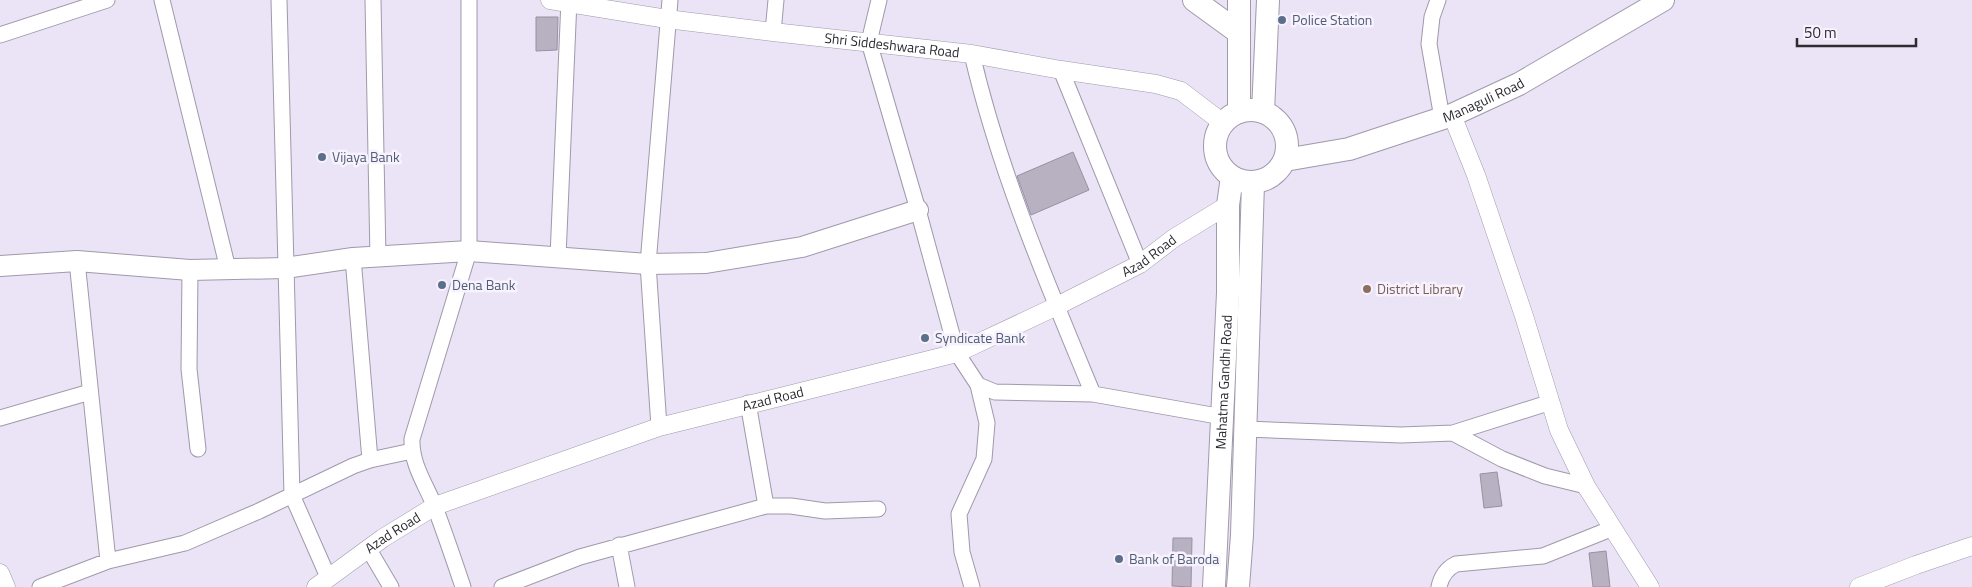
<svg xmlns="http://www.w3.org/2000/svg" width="1972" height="587" viewBox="0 0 1972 587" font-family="'Titillium Web',sans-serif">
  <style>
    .building { fill: #b8b1c2; stroke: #9891a2 }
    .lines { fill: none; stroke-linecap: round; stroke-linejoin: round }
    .minor-casing { stroke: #a099aa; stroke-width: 17 }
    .tertiary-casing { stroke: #a099aa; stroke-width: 19 }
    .secondary-casing { stroke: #a099aa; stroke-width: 22 }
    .primary-casing { stroke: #a099aa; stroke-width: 24 }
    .minor { stroke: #fff; stroke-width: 15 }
    .tertiary { stroke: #fff; stroke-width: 18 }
    .secondary { stroke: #fff; stroke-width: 20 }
    .primary { stroke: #fff; stroke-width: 22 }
    .service-dot { fill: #5c6f8a; stroke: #f7f2fd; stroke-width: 2 }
    .education-dot { fill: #8d6e63; stroke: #f7f2fd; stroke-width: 2 }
    .labels { text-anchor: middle; stroke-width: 5; stroke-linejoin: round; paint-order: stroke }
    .service-label { font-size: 14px; fill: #4e5e75; stroke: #f7f2fd; text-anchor: start }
    .street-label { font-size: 14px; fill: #2d2a30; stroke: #f7f2fd }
    .education-label { font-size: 14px; fill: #785e54; stroke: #f7f2fd; text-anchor: start }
  </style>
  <rect width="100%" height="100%" fill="#ebe3f6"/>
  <path class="building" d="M536,17H558L557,50L536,51Z
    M1073,152L1089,190L1031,215L1017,176Z
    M1497,472L1502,506L1484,508L1480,474Z
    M1173,538H1192L1191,587L1172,586Z
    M1606,551L1610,587H1593L1589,553Z"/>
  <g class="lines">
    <g class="minor-casing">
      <path id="minor" d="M162,0L228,269
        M279,0L292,495L328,577
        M373,0L378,258
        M879,0L869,42L918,210L957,353L978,385L987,423L984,459L959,514L962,552L972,587
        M1438,0L1432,17L1429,44L1442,118
        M773,32L776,0
        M0,35L107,0
        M972,54C999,171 1047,283 1093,394
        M1061,70L1140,264
        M558,257L569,0
        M353,258L370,460
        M77,261L108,561
        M190,270L189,369L198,449
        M978,385L995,392L1093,394L1223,417
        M748,403L766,506
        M0,418L90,392
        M659,427L648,264L670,0
        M1245,429L1401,435L1453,433L1551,402
        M1453,433L1502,459L1545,476L1586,486
        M619,545L627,587
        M368,548L391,587
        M40,587L108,561L185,543L259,511L353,466L370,460L412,451
        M463,587C454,560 445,534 435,507C426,485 411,464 412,439L469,251V0
        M502,587L580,557L766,506H791L825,511L878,509
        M1439,587C1441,577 1446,569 1456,564L1543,556L1613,528"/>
    </g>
    <g class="tertiary-casing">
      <g id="tertiary">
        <path id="s1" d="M550,0L667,19L773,32L972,54L1061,70L1156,84L1181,91L1223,123"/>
        <path d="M1452,115L1476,175L1524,316L1559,430L1586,486L1650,587"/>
        <path d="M0,573L6,587"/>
        <path id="s2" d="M316,587L383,538L435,506L659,427L957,353L1057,306L1140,264L1174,238L1228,205"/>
        <path d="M1859,587L1916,565L1972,546"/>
      </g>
    </g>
    <g class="secondary-casing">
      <path id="secondary" d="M0,266L77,261L190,270L285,268L353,258L469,251L648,264L706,263L802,247L918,210"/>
    </g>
    <g class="primary-casing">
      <g id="primary">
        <path d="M1194,0L1238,32"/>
        <circle cx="1251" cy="146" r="36"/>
        <path d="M1239,112V0"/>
        <path d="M1263,112L1268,0"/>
        <path id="s3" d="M1285,160L1349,149L1452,115L1519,84L1663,0"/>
        <path id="s4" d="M1214,587L1228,293V205L1232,177"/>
        <path d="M1238,587L1242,535L1253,183"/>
      </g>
    </g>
    <use href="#minor" class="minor"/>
    <use href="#tertiary" class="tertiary"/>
    <use href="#secondary" class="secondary"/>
    <use href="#primary" class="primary"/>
  </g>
  <g class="service-dot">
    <circle cx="1282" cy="20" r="5"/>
    <circle cx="322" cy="157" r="5"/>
    <circle cx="442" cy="285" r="5"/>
    <circle cx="925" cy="338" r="5"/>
    <circle cx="1119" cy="559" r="5"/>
  </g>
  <circle class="education-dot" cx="1367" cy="289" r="5"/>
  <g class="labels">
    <g class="service-label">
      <text x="1292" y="25">Police Station</text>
      <text x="332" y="162">Vijaya Bank</text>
      <text x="452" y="290">Dena Bank</text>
      <text x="935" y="343">Syndicate Bank</text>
      <text x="1129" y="564">Bank of Baroda</text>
    </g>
    <g class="street-label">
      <text dy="5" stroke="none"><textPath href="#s1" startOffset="345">Shri Siddeshwara Road</textPath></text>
      <text dy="5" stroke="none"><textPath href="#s3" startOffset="208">Managuli Road</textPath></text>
      <text dy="5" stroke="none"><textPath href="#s2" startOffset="904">Azad Road</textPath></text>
      <text dy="5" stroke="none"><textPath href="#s4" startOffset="205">Mahatma Gandhi Road</textPath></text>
      <text dy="5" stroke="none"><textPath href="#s2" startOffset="499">Azad Road</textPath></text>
      <text dy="5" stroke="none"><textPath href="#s2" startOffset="94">Azad Road</textPath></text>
    </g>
    <g class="education-label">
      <text x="1377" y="294">District Library</text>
    </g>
  </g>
  <path d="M1797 38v8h119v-8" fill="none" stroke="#2d2a30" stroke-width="2.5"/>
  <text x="1804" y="38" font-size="15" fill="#2d2a30" stroke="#f7f2fd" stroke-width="4" paint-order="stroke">50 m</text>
</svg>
